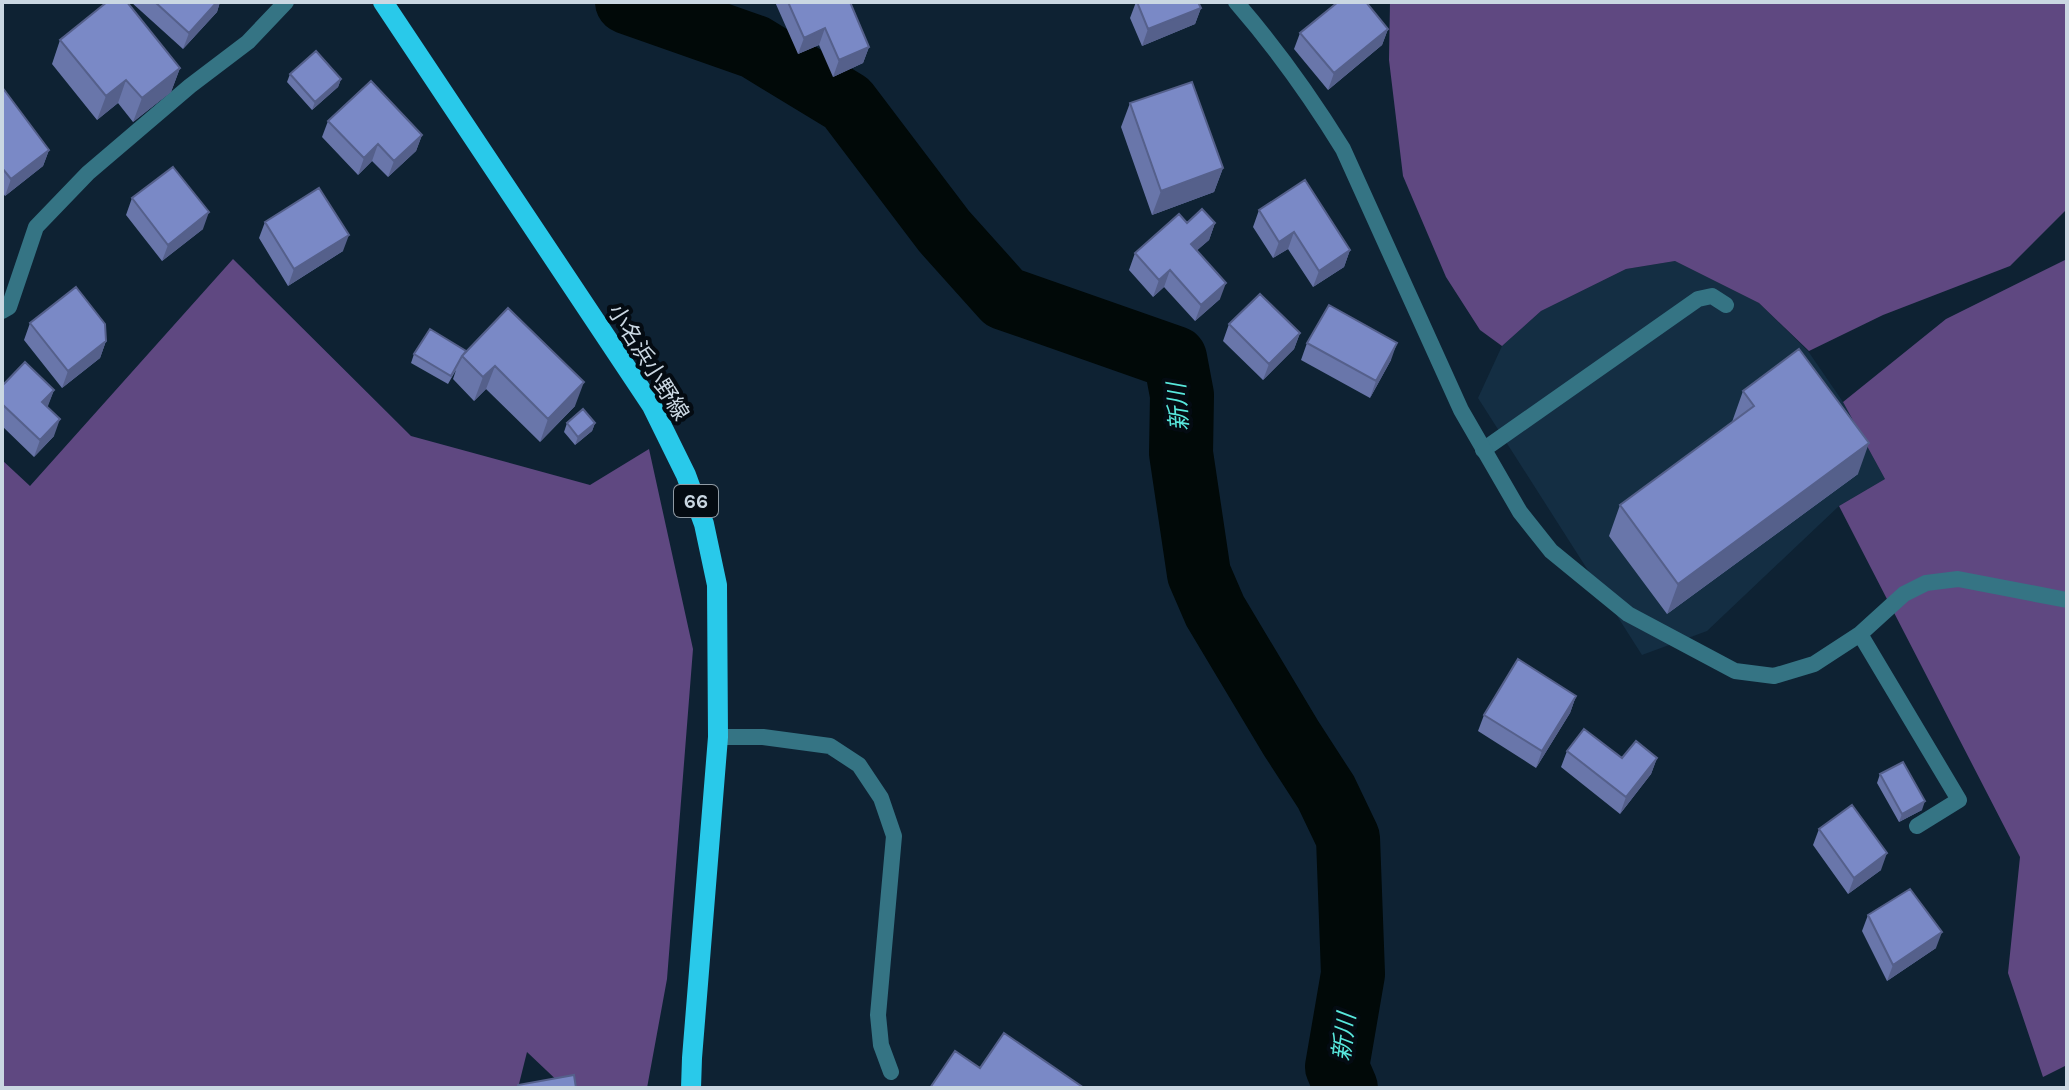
<svg xmlns="http://www.w3.org/2000/svg" width="2069" height="1090" viewBox="0 0 2069 1090" font-family="Karla,'Noto Sans JP',sans-serif">
  <style>
    .built { fill: #142e43 }
    .forest { fill: #5f4881 }
    .lines { fill: none; stroke-linecap: round; stroke-linejoin: round }
    .river { stroke: #010908; stroke-width: 64 }
    .lane { stroke: #357484; stroke-width: 16 }
    .street { stroke: #357484; stroke-width: 16 }
    .primary { stroke: #29c9ea; stroke-width: 20 }
    .wall { fill: #6976aa }
    .shaded-wall { fill: #55608b }
    .building { fill: #7a89c6; stroke: #55608b; stroke-width: 2 }
    .labels { text-anchor: middle; stroke-width: 8; stroke-linejoin: round; paint-order: stroke }
    .shield { fill: #040b12; stroke: #8f9aa4; stroke-width: 2 }
    .shield-label { font-size: 20px; font-weight: bold; fill: #cad7e2 }
    .street-label { font-size: 22px; fill: #cad7e2; stroke: #040b12 }
    .water-label { font-size: 24px; font-style: italic; fill: #58e8dd; stroke: #040b12 }
  </style>
  <rect width="100%" height="100%" fill="#0e2233"/>
  <path class="built" d="M1675,261L1759,303L1808,351L1843,402L1885,479L1839,506L1707,631L1642,655L1478,398L1502,346L1541,311L1626,269Z"/>
  <path class="forest" d="M1390,2H2067V209L2010,266L1883,315L1809,351L1759,303L1675,261L1626,269L1541,311L1502,346L1480,330L1446,277L1403,176L1389,60Z
    M233,259L411,436L590,485L649,449L693,649L667,979L647,1088H565L527,1052L518,1088H2V460L30,486Z
    M2067,259V1065L2043,1077L2008,973L2020,857L1839,506L1885,479L1843,402L1946,319Z"/>
  <g class="lines">
    <path class="river" d="M627,2L755,47L847,103L944,231L1004,298L1175,358L1182,395L1181,453L1199,574L1215,611L1291,738L1326,792L1348,838L1353,974L1337,1067L1346,1088"/>
    <path class="lane" d="M1483,450L1698,299L1712,296L1726,305
      M718,737H763L830,746L859,765L881,798L894,836L878,1015L881,1045L891,1072"/>
    <path class="street" d="M1236,2C1276,48 1311,97 1343,149L1461,410L1520,512L1551,551L1628,614L1735,671L1774,676L1814,664L1860,634L1904,594L1926,583L1958,579L2067,600
      M2,311L9,307L36,227L88,173L190,86L248,42L286,2
      M1860,634L1959,800L1917,826"/>
    <path class="primary" d="M383,2L652,406L686,475L704,524L717,585L718,737L692,1058L691,1088"/>
  </g>
  <path class="wall" d="M131,2H220L217,12L183,49Z
    M775,2H850L869,47L863,63L833,77L819,45L798,54Z
    M1136,2L1201,8L1195,24L1142,46L1130,18Z
    M1388,29L1382,45L1328,90L1294,49L1300,33Z
    M60,40L180,68L171,92L133,122L118,103L97,120L52,64Z
    M290,74L341,79L338,87L312,110L287,82Z
    M2,87L49,150L43,166L5,196L2,192Z
    M1130,103L1223,168L1214,192L1152,215L1121,127Z
    M328,121L422,135L416,151L388,177L372,161L358,175L322,137Z
    M132,198L203,229L162,261L126,215Z
    M1259,210L1350,250L1344,267L1313,287L1288,249L1273,258L1253,227Z
    M265,222L343,251L288,286L259,238Z
    M1187,223H1215L1209,240L1197,250L1220,299L1195,321L1164,287L1153,297L1129,270L1135,253Z
    M30,323L106,341L100,358L62,388L24,340Z
    M1229,324L1300,333L1294,349L1263,380L1223,341Z
    M1307,343L1391,360L1370,398L1301,360Z
    M465,352L575,406L540,442L486,389L474,401L453,379L456,370L448,384L411,363L414,354Z
    M2,386L54,390L47,407L54,436L34,457L2,426Z
    M1743,391L1858,474L1667,614L1609,536L1620,505L1732,422Z
    M567,423H595L592,431L575,445L564,432Z
    M1576,696L1570,713L1536,768L1478,731L1484,715Z
    M1567,751L1622,758H1657L1651,774L1620,814L1561,767Z
    M1880,774L1922,810L1899,822L1877,783Z
    M1819,829L1881,870L1848,894L1813,845Z
    M1868,915L1936,948L1887,981L1862,931Z"/>
  <path class="shaded-wall" d="M217,2H220L217,12L183,49L189,33Z
    M1201,8L1195,24L1142,46L1148,29Z
    M825,28L819,45L798,54L804,38Z
    M1388,29L1382,45L1328,90L1334,73Z
    M869,47L863,63L833,77L839,60Z
    M180,68L171,92L133,122L142,98Z
    M341,79L338,87L312,110L315,102Z
    M126,80L118,103L97,120L106,96Z
    M422,135L416,151L388,177L394,161Z
    M378,144L372,161L358,175L364,158Z
    M49,150L43,166L5,196L11,179Z
    M1223,168L1214,192L1152,215L1161,191Z
    M209,212L203,229L162,261L168,245Z
    M1215,223L1209,240L1185,261L1191,244Z
    M1294,232L1288,249L1273,258L1279,242Z
    M349,235L343,251L288,286L294,269Z
    M1350,250L1344,267L1313,287L1319,271Z
    M1170,270L1164,287L1153,297L1159,280Z
    M1226,283L1220,299L1195,321L1201,305Z
    M1300,333L1294,349L1263,380L1269,364Z
    M106,341L100,358L62,388L68,371Z
    M1397,343L1391,360L1370,398L1376,381Z
    M495,366L486,389L474,401L483,377Z
    M584,382L575,406L540,442L548,419Z
    M54,390L48,406L36,418L42,402Z
    M60,419L54,436L34,457L40,440Z
    M595,423L592,431L575,445L578,437Z
    M1869,443L1858,474L1667,614L1678,584Z
    M1576,696L1570,713L1536,768L1542,751Z
    M1657,758L1651,774L1620,814L1626,797Z
    M1925,801L1922,810L1899,822L1902,814Z
    M1887,853L1881,870L1848,894L1854,878Z
    M1942,932L1936,948L1887,981L1893,965Z"/>
  <path class="building" d="M107,2H127L180,68L142,98L126,80L106,96L60,40Z
    M155,2H217L189,33Z
    M788,2H850L869,47L839,60L825,28L804,38Z
    M1137,2H1198L1201,8L1148,29Z
    M1338,2H1366L1388,29L1334,73L1300,33Z
    M316,51L341,79L315,102L290,74Z
    M371,81L422,135L394,161L378,144L364,158L328,121Z
    M1192,82L1223,168L1161,191L1130,103Z
    M2,87L49,150L11,179L2,168Z
    M173,167L209,212L168,245L132,198Z
    M1305,180L1350,250L1319,271L1294,232L1279,242L1259,210Z
    M319,188L349,235L294,269L265,222Z
    M1202,209L1215,223L1191,244L1226,283L1201,305L1170,270L1159,280L1135,253L1179,214L1187,223Z
    M76,287L105,324L106,341L68,371L30,323Z
    M1260,294L1300,333L1269,364L1229,324Z
    M1329,305L1397,343L1376,381L1307,343Z
    M508,308L584,382L548,419L495,366L483,377L462,356Z
    M430,329L466,351L462,356L451,376L414,354Z
    M1799,349L1869,443L1678,584L1620,505L1754,406L1743,391Z
    M25,362L54,390L42,402L60,419L40,440L2,404V386Z
    M583,409L595,423L578,437L567,423Z
    M1518,659L1576,696L1542,751L1484,715Z
    M1584,729L1622,758L1636,741L1657,758L1626,797L1567,751Z
    M1903,762L1925,801L1902,814L1880,774Z
    M1852,805L1887,853L1854,878L1819,829Z
    M1910,889L1942,932L1893,965L1868,915Z
    M1004,1033L1084,1088H930L955,1051L980,1068Z
    M574,1075L576,1088H518V1085Z"/>
  <g class="labels">
    <rect class="shield" x="674" y="485" width="44" height="32" rx="6"/>
    <g class="shield-label">
      <text x="696" y="508">66</text>
    </g>
    <g class="street-label">
      <text transform="translate(649 362) rotate(58)" y="8">小名浜小野線</text>
    </g>
    <g class="water-label">
      <text transform="translate(1178 407) rotate(-94)" y="8">新川</text>
      <text transform="translate(1344 1037) rotate(-83)" y="8">新川</text>
    </g>
  </g>
  <rect width="2069" height="1090" fill="none" stroke="#cad7e2" stroke-width="8"/>
</svg>
